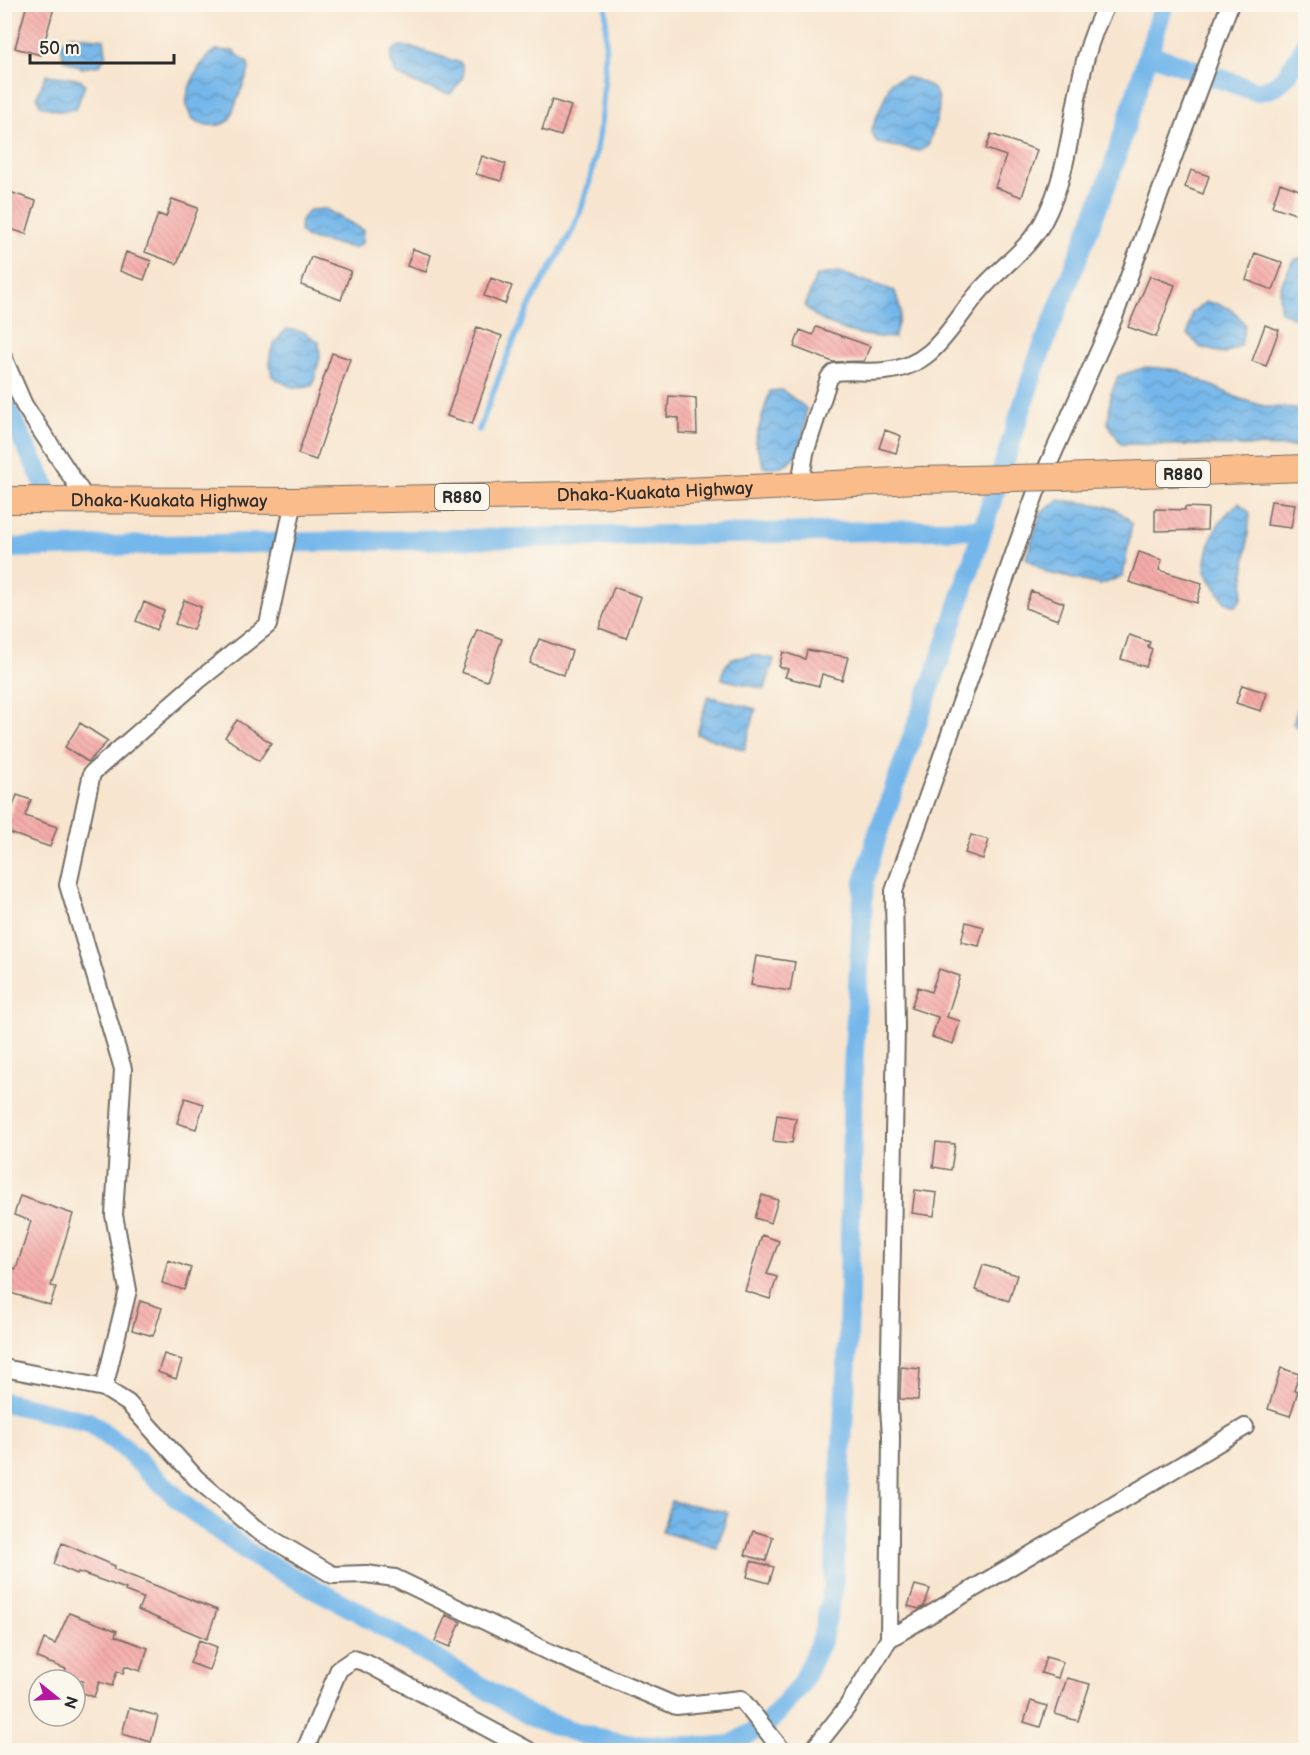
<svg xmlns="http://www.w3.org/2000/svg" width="1310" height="1755" viewBox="0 0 1310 1755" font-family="'Balsamiq Sans',sans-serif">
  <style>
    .water { fill: url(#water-waves); stroke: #50718a; stroke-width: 1.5 }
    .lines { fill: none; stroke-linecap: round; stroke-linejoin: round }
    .stream { stroke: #75b7ea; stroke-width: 6 }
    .canal { stroke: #75b7ea; stroke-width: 20 }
    .building { fill: url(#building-back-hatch) }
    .street-casing { stroke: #726c64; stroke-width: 20 }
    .primary-casing { stroke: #726c64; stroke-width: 28 }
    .street { stroke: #fff; stroke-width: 16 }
    .primary { stroke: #fabc8b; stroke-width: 26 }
    .primary-bridge-casing { stroke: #726c64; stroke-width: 28; stroke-linecap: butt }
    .primary-bridge { stroke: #fabc8b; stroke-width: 26 }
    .labels { text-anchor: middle; stroke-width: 6; stroke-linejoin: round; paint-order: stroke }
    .shield { fill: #fbf7ec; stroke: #696865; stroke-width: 1.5 }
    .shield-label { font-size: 16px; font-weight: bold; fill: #2b2b2b }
    .street-label { font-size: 18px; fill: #2b2b2b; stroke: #fbf7ec }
  </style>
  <defs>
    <pattern id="water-waves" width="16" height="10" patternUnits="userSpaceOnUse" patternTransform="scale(1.5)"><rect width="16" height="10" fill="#75b7ea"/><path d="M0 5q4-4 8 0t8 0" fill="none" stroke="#6095be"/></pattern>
    <pattern id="building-back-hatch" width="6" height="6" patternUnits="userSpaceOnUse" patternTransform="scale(1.5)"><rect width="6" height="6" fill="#f5aba8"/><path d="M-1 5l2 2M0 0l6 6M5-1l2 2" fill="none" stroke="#d29391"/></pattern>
  </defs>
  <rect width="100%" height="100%" fill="#fbf7ec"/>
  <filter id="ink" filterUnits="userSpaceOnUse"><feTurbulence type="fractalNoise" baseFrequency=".0167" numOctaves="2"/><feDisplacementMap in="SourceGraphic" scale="12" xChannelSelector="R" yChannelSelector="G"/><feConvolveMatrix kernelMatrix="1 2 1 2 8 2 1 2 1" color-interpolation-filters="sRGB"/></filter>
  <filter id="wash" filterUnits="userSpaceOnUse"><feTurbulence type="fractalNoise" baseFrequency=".008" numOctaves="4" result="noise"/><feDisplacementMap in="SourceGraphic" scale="24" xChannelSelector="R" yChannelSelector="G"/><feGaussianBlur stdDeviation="1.35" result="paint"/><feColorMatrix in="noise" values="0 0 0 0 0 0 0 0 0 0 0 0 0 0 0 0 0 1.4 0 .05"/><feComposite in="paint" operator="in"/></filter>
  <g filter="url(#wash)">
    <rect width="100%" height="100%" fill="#f7e5cf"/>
    <path class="water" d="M71,35L104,39L106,54L100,65L81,68L63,59L61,42Z
      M400,46L415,48L461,63C468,76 459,85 450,94L418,85L396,74L391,61L392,51Z
      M216,50L233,51L248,63L249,70L229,121C214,129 191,127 187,106C184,90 202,57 216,50Z
      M46,75L80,79L85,85L76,109L59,111L40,105L37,96Z
      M905,77C952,86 940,110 928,146L920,151L877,143L871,131L891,82Z
      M325,209L363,230L362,243L354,248L306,238L300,231L301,220L309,210Z
      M1305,256V317L1295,318L1281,312C1276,288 1283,280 1294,260Z
      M838,272L895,291L901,312L894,338C864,337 824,329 805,306L816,276Z
      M1206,302C1224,304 1235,309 1245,325L1241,345L1225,354L1200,347L1188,334L1192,312Z
      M287,329L304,332L319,342L320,357L313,385C298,392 285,385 272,376C267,354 270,345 287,329Z
      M1146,367L1178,370L1240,399L1267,407L1305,408V447L1121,444L1108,423L1111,394L1118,376Z
      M782,390L806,408C805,439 801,471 764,467L755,441L770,391Z
      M1059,500C1084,504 1117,501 1132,524L1123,576L1100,585L1048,573L1026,558L1041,513Z
      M1239,503L1250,513L1242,597L1236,606L1225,602L1205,572C1207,543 1215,520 1239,503Z
      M754,655L774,659L765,689L722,679L724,668L731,659Z
      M1305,685L1306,732H1305L1293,724Z
      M708,696L756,709L744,750L697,734Z
      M671,1501L728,1512L717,1548L662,1532Z"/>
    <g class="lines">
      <path class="stream" d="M479,430C495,387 511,344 531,303C544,276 563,252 575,224C604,155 606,78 606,4"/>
      <path class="canal" d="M1149,54L1255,91C1284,91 1292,66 1306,44
        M4,402L45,485
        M4,548L983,529
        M4,1402L89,1422L123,1447L188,1508L255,1557L360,1613L532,1717L584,1735L627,1744L707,1747L731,1745L769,1722L800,1686L822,1639L833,1589L848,1344L853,1068L864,882L877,836L947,640L1036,364L1111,173L1164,4"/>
    </g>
    <g id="blocks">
      <path class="building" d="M27,4H55L41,55L15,48Z
        M552,100L571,106L561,136L542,130Z
        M991,134L1037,150L1022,197L995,187L1006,156L986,149Z
        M482,156L506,164L501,181L476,174Z
        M1191,170L1209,176L1203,194L1185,187Z
        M1280,183L1305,192L1298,215L1272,206Z
        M4,190L36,201L26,234L4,227Z
        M172,199L198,208L177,264L145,252L158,214L166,217Z
        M413,249L431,255L426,272L407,266Z
        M126,252L151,261L144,280L120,271Z
        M1255,253L1283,263L1273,290L1246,280Z
        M311,257L351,271L341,300L301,285Z
        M1150,276L1175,285L1156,337L1128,327Z
        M491,278L512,286L505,304L484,296Z
        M1265,325L1279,330L1266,366L1252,361Z
        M477,327L502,336L472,424L447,416Z
        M816,327L870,346L864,361L833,362L794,347L800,330L813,335Z
        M332,353L350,359L316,460L298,454Z
        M669,396L696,398L697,434L679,433V418L667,417Z
        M885,430L901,436L896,453L879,448Z
        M1271,501L1295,504L1291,528L1267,525Z
        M1185,507L1208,508L1207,530L1155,531V509L1185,510Z
        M1139,552L1162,560L1159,570L1202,583L1197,603L1129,582Z
        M614,587L641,597L626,638L599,628Z
        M1031,591L1064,603L1058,620L1025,608Z
        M184,600L201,607L193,630L175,624Z
        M144,602L164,611L156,630L136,621Z
        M477,629L502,639L487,681L461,672Z
        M1129,635L1150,642L1148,647L1152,649L1146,667L1121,659Z
        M539,639L572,651L564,675L530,663Z
        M807,650L848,657L842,680L822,674L819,686L785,677L788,669L779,667L783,652L805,659Z
        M1242,685L1267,693L1261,711L1236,703Z
        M237,720L271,743L259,761L225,737Z
        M80,723L108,741L88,762L65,747Z
        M17,795L31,800L25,816L57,827L50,847L4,831Z
        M971,835L989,840L983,859L965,853Z
        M966,922L984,927L979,946L961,942Z
        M756,956L795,962L790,991L751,985Z
        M939,969L960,976L947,1017L960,1021L953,1044L932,1037L938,1017L911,1008L918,987L931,992Z
        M185,1098L204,1104L196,1129L177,1123Z
        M777,1115L796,1118L792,1143L773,1141Z
        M936,1142L955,1144L951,1170L933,1167Z
        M915,1190L937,1193L934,1216L912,1213Z
        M762,1195L778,1200L771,1223L755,1218Z
        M20,1196L73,1214L51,1286L56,1287L50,1305L4,1291V1265L16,1269L31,1221L14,1215Z
        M762,1235L779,1241L767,1274L777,1277L770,1299L745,1291Z
        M168,1260L191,1268L184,1290L162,1283Z
        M983,1265L1017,1275L1009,1301L975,1290Z
        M140,1301L162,1308L153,1336L132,1330Z
        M164,1354L182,1360L176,1379L158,1372Z
        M901,1367L920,1369L918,1400L900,1399Z
        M1281,1368L1299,1374L1294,1390L1298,1391L1290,1416L1268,1409Z
        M753,1531L773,1537L766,1561L745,1555Z
        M62,1543L115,1566L114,1569L217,1610L207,1639L138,1610L143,1598L125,1591L126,1589L78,1572L77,1574L54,1564Z
        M751,1561L774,1567L769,1583L747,1577Z
        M915,1585L930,1589L924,1606L919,1609L908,1606Z
        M69,1613L117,1631L115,1636L148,1648L140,1671L125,1666L123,1674L117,1671L112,1686L99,1682L94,1697L80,1692L83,1681L64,1675L66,1669L37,1658L44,1639L55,1644Z
        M446,1615L461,1622L450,1647L435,1641Z
        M199,1640L217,1647L209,1670L190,1663Z
        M1046,1657L1063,1662L1058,1678L1041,1673Z
        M1067,1678L1090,1684L1078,1721L1055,1714Z
        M1031,1701L1047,1706L1040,1727L1024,1722Z
        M129,1708L158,1716L151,1742L122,1734Z"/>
    </g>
  </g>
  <g filter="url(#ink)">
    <use href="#blocks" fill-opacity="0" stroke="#726c64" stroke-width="1.5"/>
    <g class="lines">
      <g class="street-casing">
        <path id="street" d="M4,359L24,405L86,499
          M800,486L805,453L829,378L835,372C852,370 868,373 885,371C935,366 949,327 979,292C999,268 1028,250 1043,222C1080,153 1068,74 1107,4
          M4,1368L104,1388L128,1403L196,1478L255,1529L333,1575L366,1574L395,1578L551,1653L676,1706L741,1699L782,1750
          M104,1388L128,1290L114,1215L123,1069L68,885L92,773L199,680L268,625L294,501
          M889,1639L1245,1427
          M305,1750L339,1669L354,1659L366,1663L528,1750
          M813,1750L847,1707L889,1639L891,1436L889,1409L896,1027L894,891L1036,492L1114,317L1230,4"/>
      </g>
      <g class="primary-casing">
        <g id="primary">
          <path d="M1061,477L1306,468"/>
          <path id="s1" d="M4,500L294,501L620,494L918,480"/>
        </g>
      </g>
      <use href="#street" class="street"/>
      <use href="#primary" class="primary"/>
      <g class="primary-bridge-casing">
        <path id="primary-bridge" d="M918,480L1061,477"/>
      </g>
      <use href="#primary-bridge" class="primary-bridge"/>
    </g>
  </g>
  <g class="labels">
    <g class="shield">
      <rect x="1156" y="461" width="54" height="26" rx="4.5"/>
      <rect x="435" y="484" width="54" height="26" rx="4.5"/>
    </g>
    <g class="shield-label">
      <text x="1183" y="480">R880</text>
      <text x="462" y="503">R880</text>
    </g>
    <g class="street-label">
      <text dy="6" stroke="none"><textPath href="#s1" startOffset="651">Dhaka-Kuakata Highway</textPath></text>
      <text dy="6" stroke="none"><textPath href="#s1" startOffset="165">Dhaka-Kuakata Highway</textPath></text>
    </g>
  </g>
  <rect width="1310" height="1755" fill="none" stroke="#fbf7ec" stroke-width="24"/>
  <g transform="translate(57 1698) rotate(108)"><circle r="28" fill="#fbf7ec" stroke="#a8a59f" stroke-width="1.5"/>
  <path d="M0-4.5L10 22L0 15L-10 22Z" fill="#b5179e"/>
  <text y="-9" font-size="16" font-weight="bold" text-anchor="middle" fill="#2b2b2b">N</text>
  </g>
  <path d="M30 54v9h144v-9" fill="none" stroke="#2b2b2b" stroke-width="3"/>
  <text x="39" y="54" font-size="18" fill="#2b2b2b" stroke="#fbf7ec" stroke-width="4.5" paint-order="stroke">50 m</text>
</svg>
